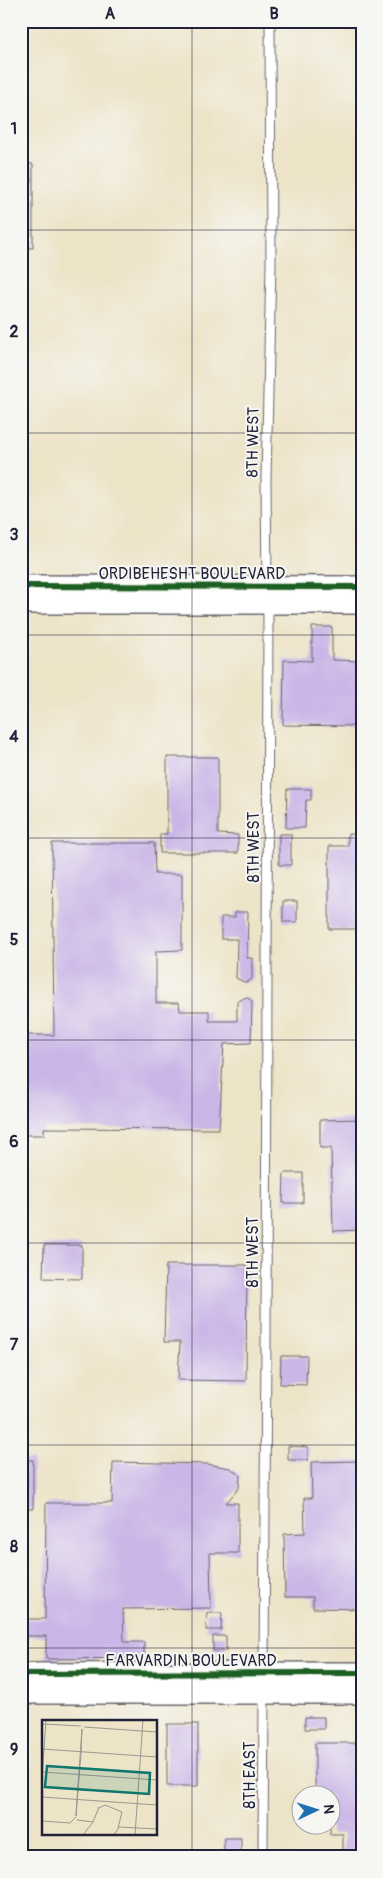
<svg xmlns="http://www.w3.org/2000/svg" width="383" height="1878" viewBox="0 0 383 1878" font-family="Pangolin,sans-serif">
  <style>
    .building { fill: #cab6e7 }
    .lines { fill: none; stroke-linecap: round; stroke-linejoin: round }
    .service-casing { stroke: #69666c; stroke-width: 11 }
    .tertiary-casing { stroke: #69666c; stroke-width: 24 }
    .service { stroke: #fff; stroke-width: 9 }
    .tertiary { stroke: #fff; stroke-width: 21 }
    .cycleway-casing { stroke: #f6f6f2; stroke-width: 9 }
    .cycleway { stroke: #1b5e20; stroke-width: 6 }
    .grid { fill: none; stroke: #22223b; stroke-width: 1; stroke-opacity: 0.55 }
    .labels { text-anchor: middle; stroke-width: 4; stroke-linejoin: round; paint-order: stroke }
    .street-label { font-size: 16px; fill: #22223b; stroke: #f6f6f2 }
    .inset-road { fill: none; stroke: #9c968f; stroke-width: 1 }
    .view { fill: #0f766e; fill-opacity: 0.15; stroke: #0f766e; stroke-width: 2.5 }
    .inset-edge { fill: none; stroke: #22223b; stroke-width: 2.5 }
    .neatline { fill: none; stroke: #22223b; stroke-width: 2 }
    .grid-label { font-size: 16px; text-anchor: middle; font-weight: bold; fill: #22223b }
  </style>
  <rect width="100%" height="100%" fill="#f6f6f2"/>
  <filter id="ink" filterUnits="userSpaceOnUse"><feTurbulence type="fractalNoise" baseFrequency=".02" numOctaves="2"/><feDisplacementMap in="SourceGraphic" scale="10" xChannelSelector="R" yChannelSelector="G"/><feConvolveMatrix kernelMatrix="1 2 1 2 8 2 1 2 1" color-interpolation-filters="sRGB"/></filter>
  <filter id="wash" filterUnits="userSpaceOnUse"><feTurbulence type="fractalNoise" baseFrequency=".0096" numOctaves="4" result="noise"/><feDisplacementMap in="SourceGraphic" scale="20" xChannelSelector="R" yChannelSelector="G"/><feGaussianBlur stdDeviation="1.12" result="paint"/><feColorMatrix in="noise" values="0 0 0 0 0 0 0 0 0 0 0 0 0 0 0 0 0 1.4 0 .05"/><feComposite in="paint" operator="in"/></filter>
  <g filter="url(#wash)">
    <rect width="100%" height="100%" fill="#ede3c7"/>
    <g id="blocks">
      <path class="building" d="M21,164H33V248H21Z
        M312,627H332V660L362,661V726L283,725L284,660L312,661Z
        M167,757H218V834L238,835V853H160V834H167Z
        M287,789H311V800H306L305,828H286Z
        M279,834H291V865H279Z
        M348,834H362V929H329V846H348Z
        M52,843H154L155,874H182V950L156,951V1003H179L180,1011H209V1021H237V1002L246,997L252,1001L251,1043L224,1044L219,1129L44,1128V1135H21V1035H54Z
        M283,901H297V922H283Z
        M235,912H248L247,958H252V979L246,983L236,978L237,939H221V917H235Z
        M362,1119V1230L333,1231L331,1148H320V1120Z
        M284,1173H303V1203H283Z
        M44,1245H82V1279L43,1278Z
        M166,1265H247L246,1381L178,1380L180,1342H164Z
        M281,1356H307L306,1385L280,1384Z
        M288,1446L308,1447V1460H288Z
        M21,1460H33V1509H21Z
        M362,1461V1609L313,1608V1597H285L284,1534L305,1533L304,1498H312L311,1462Z
        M113,1462L207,1464L230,1468L240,1475L239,1488L226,1503H238V1553H210L211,1608L123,1609L124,1642H144V1658L46,1659V1636H21V1619H45L46,1503H112Z
        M207,1613H222L221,1630H206Z
        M213,1636H226V1651H213Z
        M305,1717H324V1729H305Z
        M167,1724H198V1786H167Z
        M315,1743H362V1857H343V1834H330V1796H315Z
        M224,1838H241V1856H224Z"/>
    </g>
  </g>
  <g filter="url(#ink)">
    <use href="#blocks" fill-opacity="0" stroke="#69666c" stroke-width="1"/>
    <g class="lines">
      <g class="service-casing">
        <path id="service" d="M267,588L266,479L271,265L270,21
          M264,1673L266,1342L268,604
          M263,1857L264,1693"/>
      </g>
      <g class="tertiary-casing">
        <path id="tertiary" d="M21,586L362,587
          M21,603H362
          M21,1674L362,1673
          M21,1693H362"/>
      </g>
      <use href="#service" class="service"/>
      <use href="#tertiary" class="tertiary"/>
      <g class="cycleway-casing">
        <path id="cycleway" d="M21,586L362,587
          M21,1674L362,1673"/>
      </g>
      <use href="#cycleway" class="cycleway"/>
    </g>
  </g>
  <path class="grid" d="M192,21V1857M21,230H362M21,433H362M21,635H362M21,838H362M21,1040H362M21,1243H362M21,1445H362M21,1648H362"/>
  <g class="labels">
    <g class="street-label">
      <text transform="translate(252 442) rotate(-89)" y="6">8TH WEST</text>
      <text x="192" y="579">ORDIBEHESHT BOULEVARD</text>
      <text transform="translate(253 847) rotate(-90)" y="6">8TH WEST</text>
      <text transform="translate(252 1252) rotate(-90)" y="6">8TH WEST</text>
      <text x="191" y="1666">FARVARDIN BOULEVARD</text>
      <text transform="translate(249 1775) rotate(-90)" y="6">8TH EAST</text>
    </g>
  </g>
  <g transform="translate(42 1720)">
    <rect width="115" height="115" fill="#ede3c7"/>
    <path class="inset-road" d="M0,4L39,6M42,7L115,12M40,9L39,34L34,96V93ZM0,29L115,37M0,52L115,60M0,58L4,0M0,77L115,85M57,88L63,85L80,92L76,108M35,100L51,102L57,87M0,101L28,103L34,97M41,115L51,102M72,115L77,107L115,109M93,115L101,0"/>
    <path class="view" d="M5,46L108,53L107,74L3,67Z"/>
    <rect width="115" height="115" class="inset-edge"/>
  </g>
  <rect width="383" height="1878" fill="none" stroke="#f6f6f2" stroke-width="55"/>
  <g transform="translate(316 1810) rotate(86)"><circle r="24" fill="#f6f6f2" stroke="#a1a1a9"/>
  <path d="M0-4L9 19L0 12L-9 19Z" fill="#1f6fb2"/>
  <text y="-8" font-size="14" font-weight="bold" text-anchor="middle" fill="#22223b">N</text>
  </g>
  <rect x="28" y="28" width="328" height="1822" class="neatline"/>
  <g class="grid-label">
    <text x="110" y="19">A</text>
    <text x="274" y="19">B</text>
    <text x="14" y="134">1</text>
    <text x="14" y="337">2</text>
    <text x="14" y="540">3</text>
    <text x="14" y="742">4</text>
    <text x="14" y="945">5</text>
    <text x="14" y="1147">6</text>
    <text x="14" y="1350">7</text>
    <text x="14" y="1552">8</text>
    <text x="14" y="1755">9</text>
  </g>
</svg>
